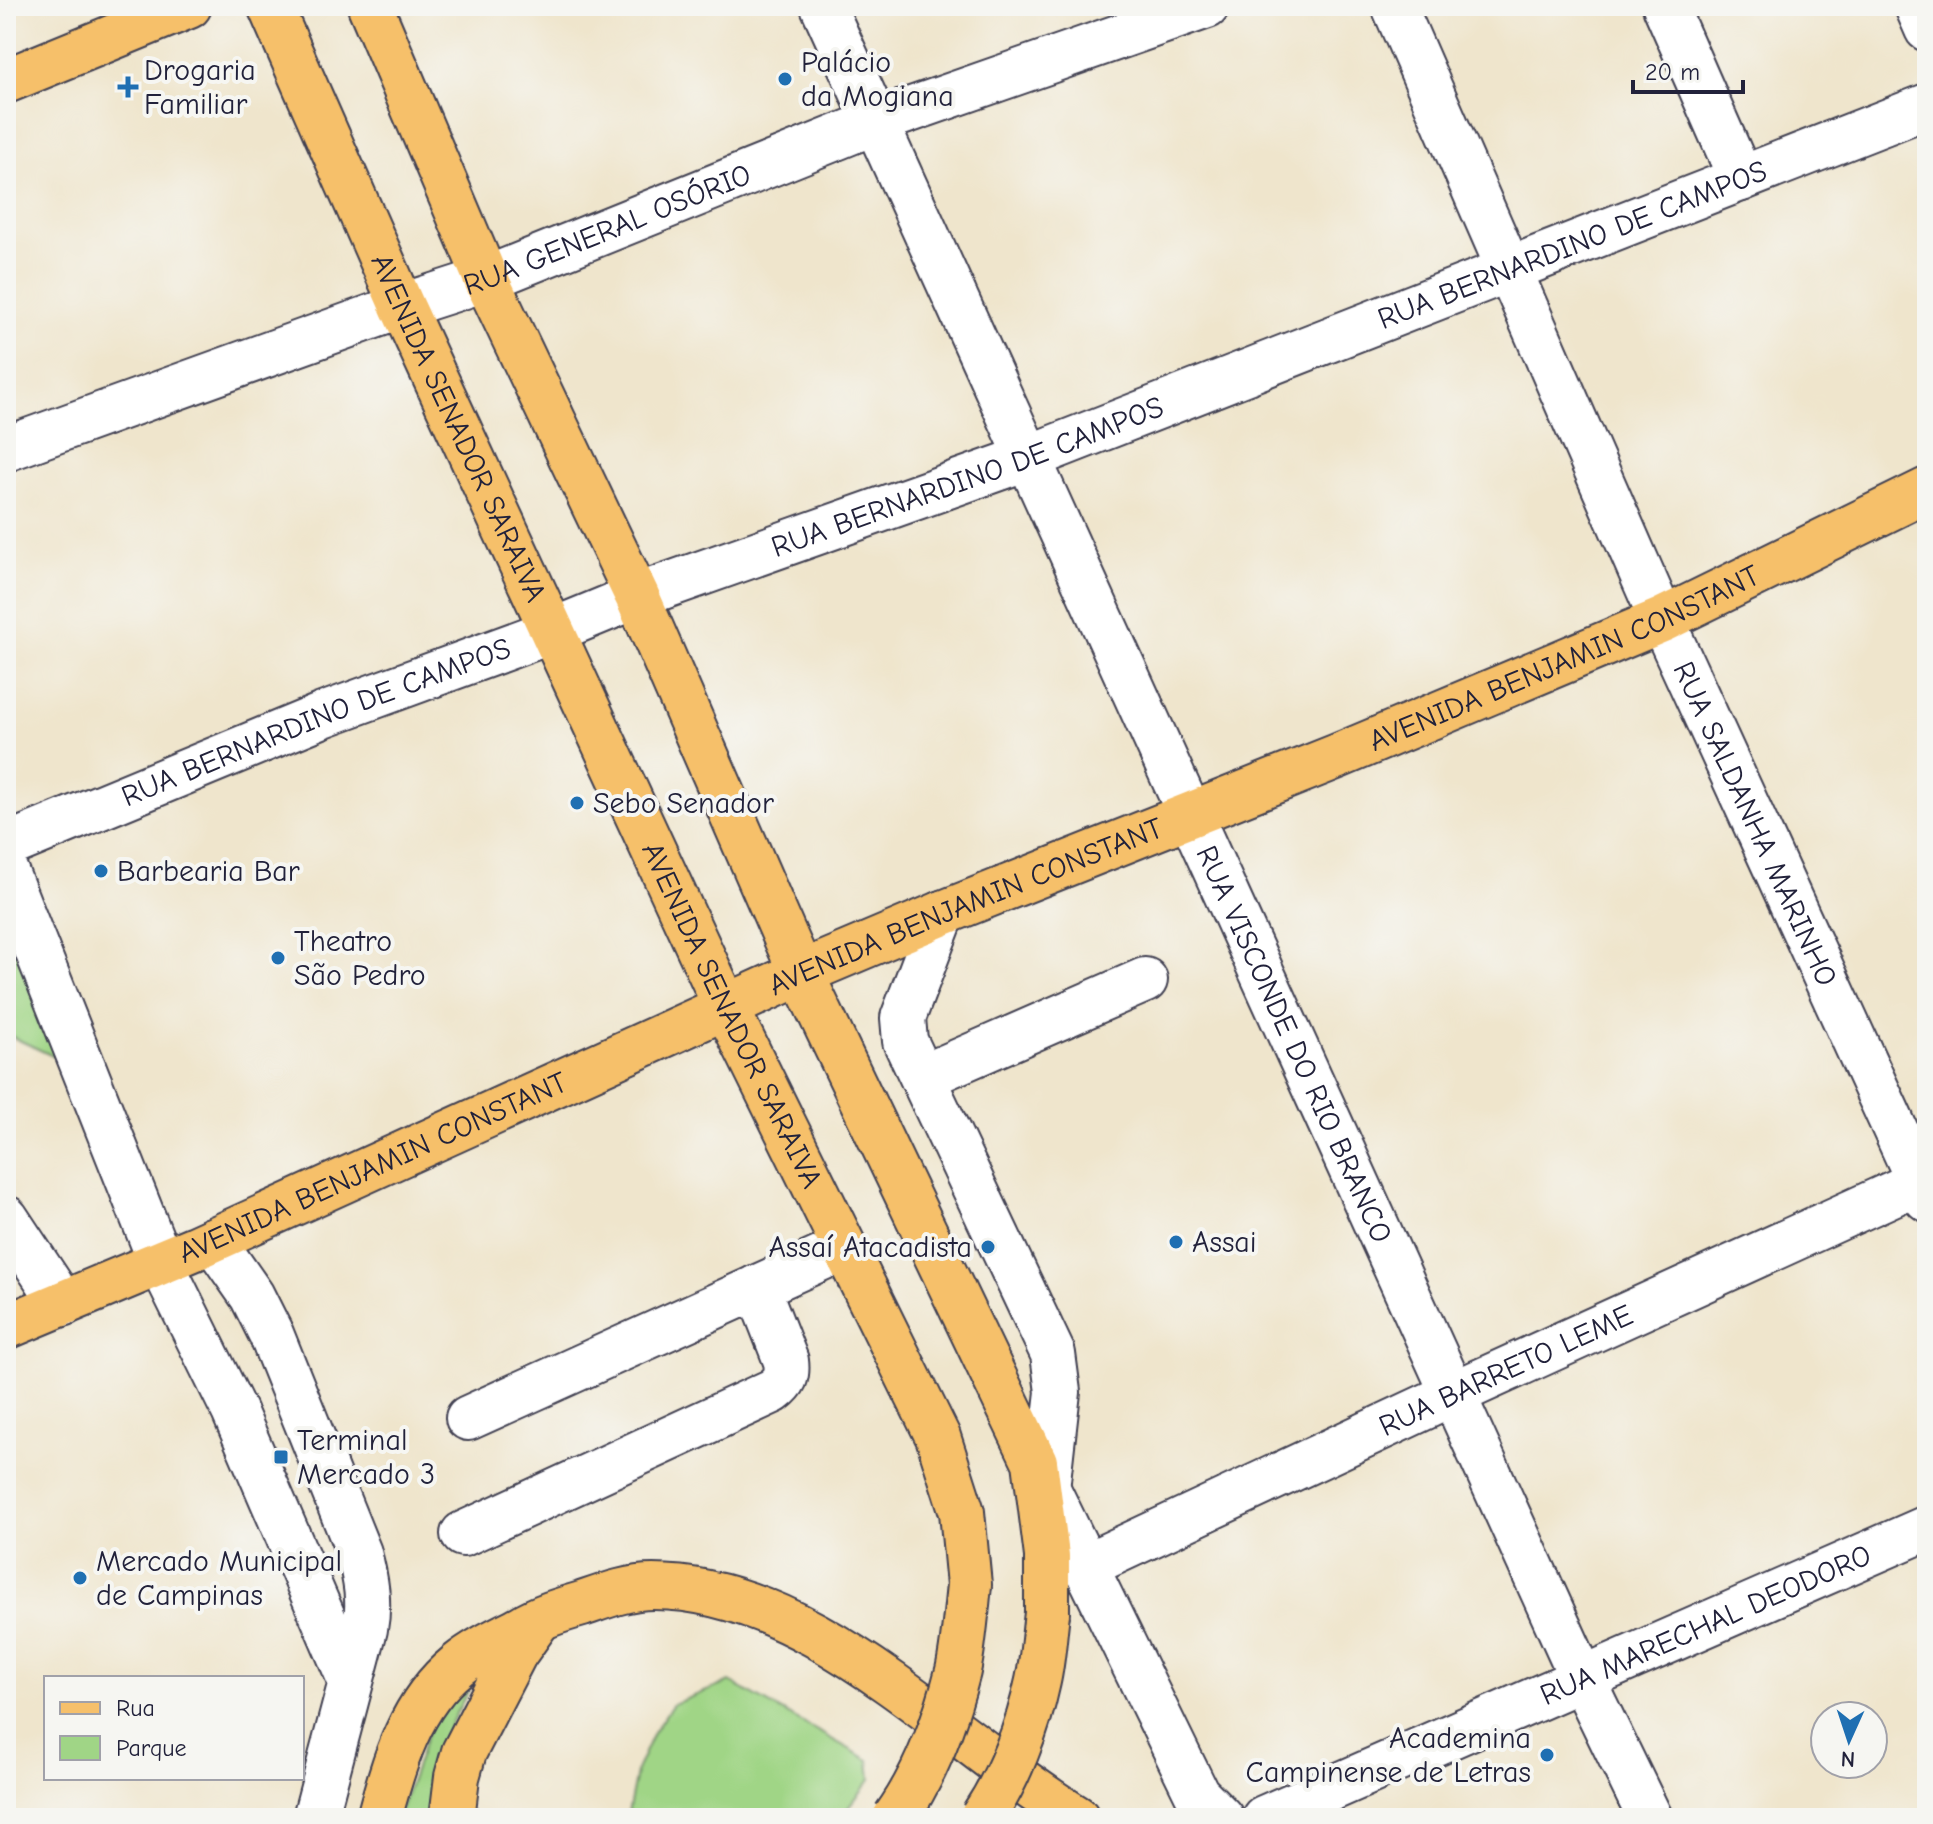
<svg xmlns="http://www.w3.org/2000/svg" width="1933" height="1824" viewBox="0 0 1933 1824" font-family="'Comic Neue',sans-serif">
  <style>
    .green { fill: #a0d586; stroke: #617c60; stroke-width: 2 }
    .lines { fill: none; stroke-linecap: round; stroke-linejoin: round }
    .minor-casing { stroke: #413f51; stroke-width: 48 }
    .major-casing { stroke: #413f51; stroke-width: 48 }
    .minor { stroke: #fff; stroke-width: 44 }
    .major { stroke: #f6c06b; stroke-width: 44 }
    .major-bridge-casing { stroke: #413f51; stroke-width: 48; stroke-linecap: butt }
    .major-bridge { stroke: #f6c06b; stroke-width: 44 }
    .poi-dot { fill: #1f6fb2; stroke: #f6f6f2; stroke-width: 3 }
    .labels { text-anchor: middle; stroke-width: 8; stroke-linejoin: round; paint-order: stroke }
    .poi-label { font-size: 30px; fill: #22223b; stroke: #f6f6f2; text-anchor: start }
    .street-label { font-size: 30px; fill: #22223b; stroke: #f6f6f2 }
  </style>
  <rect width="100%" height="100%" fill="#f6f6f2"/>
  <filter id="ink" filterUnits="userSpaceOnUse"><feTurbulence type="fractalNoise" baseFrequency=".0125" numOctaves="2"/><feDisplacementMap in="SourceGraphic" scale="16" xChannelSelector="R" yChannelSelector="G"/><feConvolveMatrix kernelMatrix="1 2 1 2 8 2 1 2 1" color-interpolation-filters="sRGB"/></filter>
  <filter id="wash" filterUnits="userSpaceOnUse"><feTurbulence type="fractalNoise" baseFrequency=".006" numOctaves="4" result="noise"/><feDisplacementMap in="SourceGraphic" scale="32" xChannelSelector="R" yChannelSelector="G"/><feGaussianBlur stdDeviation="1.8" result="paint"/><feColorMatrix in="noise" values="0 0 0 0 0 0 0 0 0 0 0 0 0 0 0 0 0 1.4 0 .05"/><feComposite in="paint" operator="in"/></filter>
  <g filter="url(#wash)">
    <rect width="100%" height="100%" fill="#efe5cc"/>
    <path class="green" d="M6,920L57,1058L6,1034Z
      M479,1670L439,1746L438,1818H398L432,1719Z
      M730,1682L869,1760L871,1779L840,1818H627L637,1768L653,1733L673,1704Z"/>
  </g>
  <g filter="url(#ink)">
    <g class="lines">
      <g class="minor-casing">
        <g id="minor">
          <path id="s1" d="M823,6L1582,1678L1650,1818"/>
          <path id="s2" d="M1394,6L1662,620L1927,1199"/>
          <path d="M1665,6L1741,179"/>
          <path d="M1917,6L1927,29"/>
          <path id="s3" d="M6,449L402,306L486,279L875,122L1207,6"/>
          <path id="s4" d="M6,846L323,715L552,631L637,596L1027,458L1927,106"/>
          <path d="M6,872L161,1263L234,1411L350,1680"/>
          <path d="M943,913L903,1018L905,1041L1053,1354L1058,1392L1047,1489"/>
          <path d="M923,1077L1145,980"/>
          <path d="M6,1218L63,1304"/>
          <path d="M213,1240L252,1296L271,1334L359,1553C366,1580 370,1602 365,1629L315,1818"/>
          <path d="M468,1418L844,1248"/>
          <path d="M1039,1471L1197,1794L1221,1818"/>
          <path d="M463,1534L773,1391C785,1382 788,1376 786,1361L757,1287"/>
          <path id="s5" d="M1085,1566L1453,1394L1927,1178"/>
          <path id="s6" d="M1264,1818L1927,1528"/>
        </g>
      </g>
      <g class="major-casing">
        <g id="major">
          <path id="s7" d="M270,6L402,306L725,1005L938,1437L962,1512L969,1585"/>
          <path d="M370,6L486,279L637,596L801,973L1035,1462L1047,1556V1613"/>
          <path d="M6,81L189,6"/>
          <path id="s8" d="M6,1327L195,1248L801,973L943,913L1338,756L1662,620L1927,490"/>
          <path d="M379,1818C394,1762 410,1704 458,1665C476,1650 500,1639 521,1628C541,1616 561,1610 582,1604C605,1596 628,1587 653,1587C812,1587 949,1740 1077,1818"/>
          <path d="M452,1818L457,1777L464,1752L515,1653L537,1622"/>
        </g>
      </g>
      <use href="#minor" class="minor"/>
      <use href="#major" class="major"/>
      <g class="major-bridge-casing">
        <path id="major-bridge" d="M895,1818C926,1775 945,1722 958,1671C964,1643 966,1613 969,1585
          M982,1818C1009,1778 1028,1728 1038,1681C1043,1659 1044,1636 1047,1613"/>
      </g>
      <use href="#major-bridge" class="major-bridge"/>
    </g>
  </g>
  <g class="poi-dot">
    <circle cx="785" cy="79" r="8"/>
    <path d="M124 75h8v8h8v8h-8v8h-8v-8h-8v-8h8z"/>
    <circle cx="577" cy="803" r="8"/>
    <circle cx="101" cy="871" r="8"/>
    <circle cx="278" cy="958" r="8"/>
    <circle cx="1176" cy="1242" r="8"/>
    <circle cx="988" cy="1247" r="8"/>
    <rect x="273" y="1449" width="16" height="16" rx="4"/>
    <circle cx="80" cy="1578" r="8"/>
    <circle cx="1547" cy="1755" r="8"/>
  </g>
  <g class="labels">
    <g class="poi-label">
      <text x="801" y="72">Palácio<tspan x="801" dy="34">da Mogiana</tspan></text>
      <text x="144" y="80">Drogaria<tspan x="144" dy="34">Familiar</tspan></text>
      <text x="593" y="813">Sebo Senador</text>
      <text x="117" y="881">Barbearia Bar</text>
      <text x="294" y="951">Theatro<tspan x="294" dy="34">São Pedro</tspan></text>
      <text x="1192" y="1252">Assai</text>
      <text x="972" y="1257" text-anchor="end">Assaí Atacadista</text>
      <text x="297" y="1450">Terminal<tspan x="297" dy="34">Mercado 3</tspan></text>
      <text x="96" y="1571">Mercado Municipal<tspan x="96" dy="34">de Campinas</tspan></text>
      <text x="1531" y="1748" text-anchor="end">Academina<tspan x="1531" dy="34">Campinense de Letras</tspan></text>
    </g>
    <g class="street-label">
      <text dy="10" stroke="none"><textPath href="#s3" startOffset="640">RUA GENERAL OSÓRIO</textPath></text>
      <text dy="10" stroke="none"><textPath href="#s4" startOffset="1678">RUA BERNARDINO DE CAMPOS</textPath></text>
      <text dy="10" stroke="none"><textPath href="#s7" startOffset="462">AVENIDA SENADOR SARAIVA</textPath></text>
      <text dy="10" stroke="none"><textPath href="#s4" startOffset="1030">RUA BERNARDINO DE CAMPOS</textPath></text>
      <text dy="10" stroke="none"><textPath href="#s8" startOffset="1696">AVENIDA BENJAMIN CONSTANT</textPath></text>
      <text dy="10" stroke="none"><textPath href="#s4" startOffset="334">RUA BERNARDINO DE CAMPOS</textPath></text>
      <text dy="10" stroke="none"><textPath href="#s2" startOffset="894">RUA SALDANHA MARINHO</textPath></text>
      <text dy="10" stroke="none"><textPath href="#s8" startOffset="1048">AVENIDA BENJAMIN CONSTANT</textPath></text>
      <text dy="10" stroke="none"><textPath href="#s7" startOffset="1110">AVENIDA SENADOR SARAIVA</textPath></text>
      <text dy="10" stroke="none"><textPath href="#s1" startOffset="1140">RUA VISCONDE DO RIO BRANCO</textPath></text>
      <text dy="10" stroke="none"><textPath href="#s8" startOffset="400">AVENIDA BENJAMIN CONSTANT</textPath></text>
      <text dy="10" stroke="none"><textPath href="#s5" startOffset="464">RUA BARRETO LEME</textPath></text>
      <text dy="10" stroke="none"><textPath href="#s6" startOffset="482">RUA MARECHAL DEODORO</textPath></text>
    </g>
  </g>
  <rect width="1933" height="1824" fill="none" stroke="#f6f6f2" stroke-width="32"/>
  <rect x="44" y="1676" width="260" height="104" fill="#f6f6f2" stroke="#a1a1a9" stroke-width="2"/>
  <rect x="60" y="1702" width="40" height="12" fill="#f6c06b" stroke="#a1a1a9" stroke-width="2"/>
  <text x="116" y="1716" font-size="24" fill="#22223b">Rua</text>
  <rect x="60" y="1736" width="40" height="24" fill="#a0d586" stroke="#a1a1a9" stroke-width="2"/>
  <text x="116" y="1756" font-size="24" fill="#22223b">Parque</text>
  <g transform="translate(1849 1740) rotate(183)"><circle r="38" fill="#f6f6f2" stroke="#a1a1a9" stroke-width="2"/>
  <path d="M0-6L14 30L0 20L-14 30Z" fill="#1f6fb2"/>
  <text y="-12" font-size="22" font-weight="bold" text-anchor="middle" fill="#22223b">N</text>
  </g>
  <path d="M1633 80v12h110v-12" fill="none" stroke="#22223b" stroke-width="4"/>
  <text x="1645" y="80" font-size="24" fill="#22223b" stroke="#f6f6f2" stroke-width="6" paint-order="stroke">20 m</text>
</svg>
